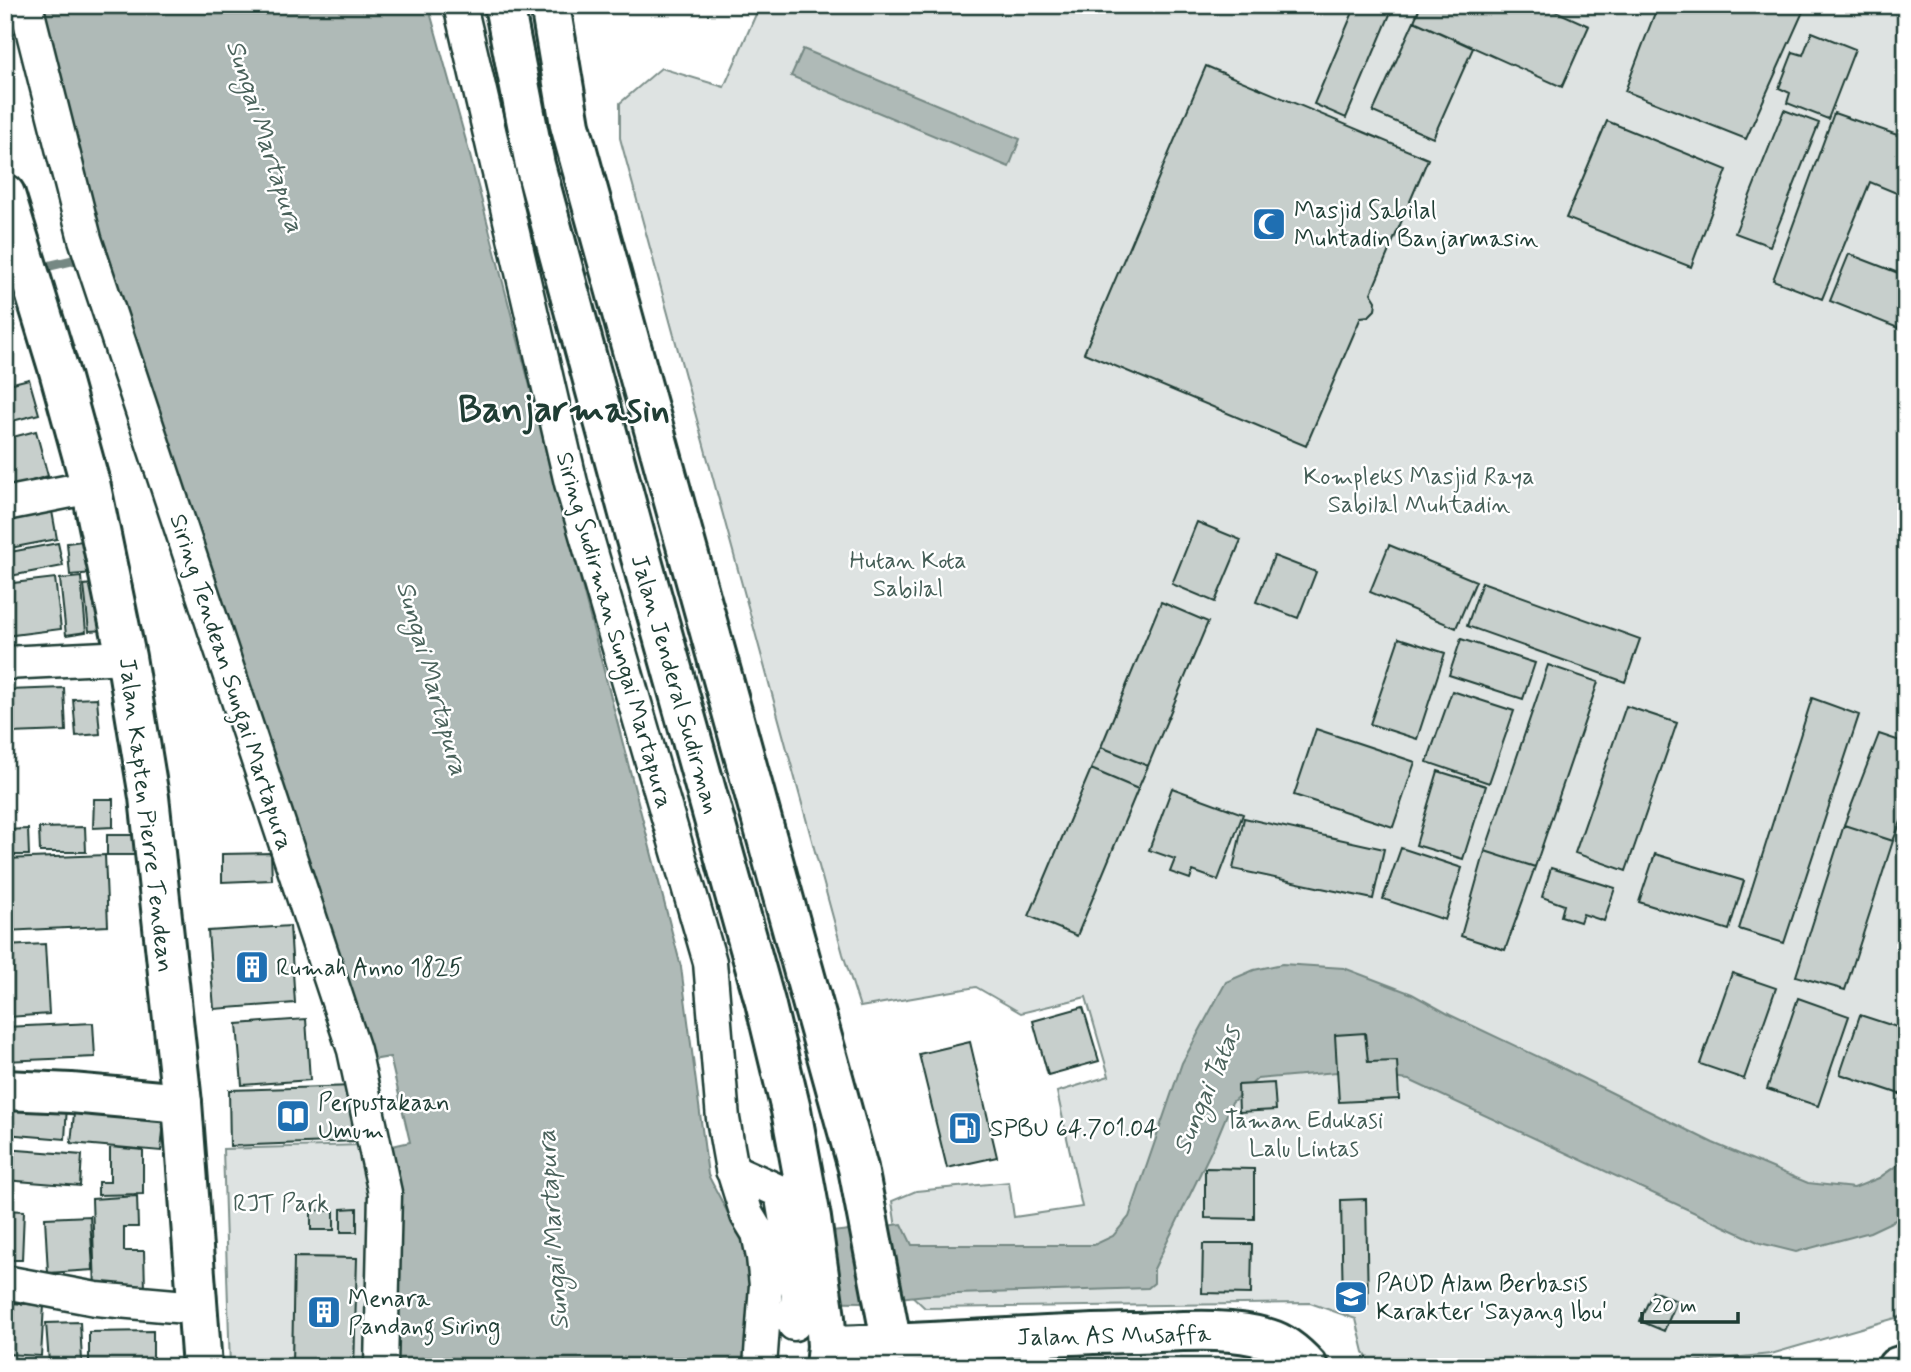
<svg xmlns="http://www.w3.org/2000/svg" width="1911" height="1372" viewBox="0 0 1911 1372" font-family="Mynerve,sans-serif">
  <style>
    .green { fill: #dee3e2; stroke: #7e908b; stroke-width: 2 }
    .water { fill: #afbab7; stroke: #758883; stroke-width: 2 }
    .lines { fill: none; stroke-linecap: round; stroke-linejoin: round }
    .stream { stroke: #758883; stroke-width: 10 }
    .building { fill: #c7cfcc; stroke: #1f3d34; stroke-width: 2 }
    .street-casing { stroke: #1f3d34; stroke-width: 37 }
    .secondary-casing { stroke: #1f3d34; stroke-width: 44 }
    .primary-casing { stroke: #1f3d34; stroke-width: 44 }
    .highway-casing { stroke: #1f3d34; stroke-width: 44 }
    .street { stroke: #fff; stroke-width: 32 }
    .secondary { stroke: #fff; stroke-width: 38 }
    .primary { stroke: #fff; stroke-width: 38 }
    .highway { stroke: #fff; stroke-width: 38 }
    .labels { text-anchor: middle; stroke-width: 5; stroke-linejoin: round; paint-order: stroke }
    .poi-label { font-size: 24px; fill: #1f3d34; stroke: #fff; text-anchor: start }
    .park-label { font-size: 24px; fill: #455e57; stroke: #fff }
    .street-label { font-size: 24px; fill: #1f3d34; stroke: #fff }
    .water-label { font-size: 26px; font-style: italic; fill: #4a625b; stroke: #fff }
    .town-label { font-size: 38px; font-weight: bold; fill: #1f3d34; stroke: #fff }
  </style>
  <rect width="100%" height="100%" fill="#fff"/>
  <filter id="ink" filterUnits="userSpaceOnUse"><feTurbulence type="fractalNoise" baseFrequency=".0143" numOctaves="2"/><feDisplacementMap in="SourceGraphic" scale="14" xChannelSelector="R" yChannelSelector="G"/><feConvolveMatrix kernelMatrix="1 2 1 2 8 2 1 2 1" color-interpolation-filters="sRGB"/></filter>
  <g filter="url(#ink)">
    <path class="green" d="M760,5H1906V1159L1879,1178L1906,1221V1315L1771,1354L1643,1367H1372L1364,1352L1356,1319L1310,1303L925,1308L905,1289L892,1201L916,1191L1009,1182L1014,1217L1082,1207L1057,1092L1109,1076L1086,997L1021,1013L976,987L860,1007L843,954L620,138V103L661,68L724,87Z
      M362,1145L375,1192L370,1367H354L356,1258L295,1257L292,1367H230L223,1149Z"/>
    <path class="water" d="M39,5H428L468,148L681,967L708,1175L743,1242L902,1224L912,1245H1094L1113,1236L1129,1217L1182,1063L1226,982L1254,970L1282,964L1344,968L1412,994L1450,1015L1562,1068L1713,1143L1808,1183L1854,1188L1879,1178L1906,1159V1215L1870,1232L1796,1252L1760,1243L1409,1080L1337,1072L1257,1079L1232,1102L1215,1143L1154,1269V1283L1148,1288L927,1295L860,1302L794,1301L754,1306L745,1367H395L398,1194L392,1146L410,1142L390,1057L372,1060L122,322Z
      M803,49L1020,139L1009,167L791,76Z"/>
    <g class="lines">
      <path class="stream" d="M36,269L87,257"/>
    </g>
    <path class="building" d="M1356,5H1394L1346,118L1314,104Z
      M1421,5H1542L1589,26L1562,87L1414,21Z
      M1658,5H1806L1746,139L1625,91Z
      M1414,21L1473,48L1433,138L1373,112Z
      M1812,32L1855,49L1828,119L1787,103L1790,93L1779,88L1793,52L1803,55Z
      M1206,66L1428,159L1371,293L1376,301L1375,310L1369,316L1361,317L1306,446L1084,353Z
      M1784,110L1819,123L1770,246L1735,233Z
      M1834,113L1906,138V197L1870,182L1822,299L1773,280Z
      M1607,121L1727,170L1691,267L1566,218Z
      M1849,254L1906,276V309L1898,328L1830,301Z
      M29,379L39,414L5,423V385Z
      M36,431L48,476L5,489V439Z
      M50,500L57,539L5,549V508Z
      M1197,522L1241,540L1215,602L1172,584Z
      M90,540L94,573L70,575L67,543Z
      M58,543L63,566L5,577V553Z
      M1389,545L1476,581L1456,628L1370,592Z
      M1274,556L1316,572L1298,618L1256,602Z
      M81,577L86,632L66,635L60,579Z
      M55,578L61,629L5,636V584Z
      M1482,582L1640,639L1625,682L1467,626Z
      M102,583L107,630L89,631L84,585Z
      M1161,602L1208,622L1148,766L1101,747Z
      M1399,638L1445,653L1417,739L1370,724Z
      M1461,639L1535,663L1523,699L1449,675Z
      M1548,665L1598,682L1535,867L1485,851Z
      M64,688L66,731L10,733L8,690Z
      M1452,691L1514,711L1489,783L1427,762Z
      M97,698L100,734L76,736L73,699Z
      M1812,698L1859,715L1784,943L1739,929Z
      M1626,706L1677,723L1626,871L1575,853Z
      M1316,729L1415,762L1393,827L1294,795Z
      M1879,734L1906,743V810L1893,841L1844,825Z
      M1101,747L1148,766L1138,789L1091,769Z
      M1091,769L1138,789L1077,936L1029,916Z
      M1438,771L1486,786L1463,859L1416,845Z
      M1172,788L1243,814L1218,880L1193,871L1190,879L1170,872L1175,859L1149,850Z
      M94,799H113V827L93,828Z
      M1244,818L1384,849L1373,899L1233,869Z
      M1844,825L1893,841L1845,990L1796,976Z
      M85,827L86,852H40L39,828Z
      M28,829L29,855H5V830Z
      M107,835H136V855H107Z
      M1401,848L1462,868L1445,920L1383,899Z
      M1485,851L1535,867L1505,950L1461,936Z
      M271,853L272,880L222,882V854Z
      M1655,854L1744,881L1729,930L1639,902Z
      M105,855L108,926L5,931V859Z
      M1551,868L1615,888L1604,921L1583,914L1580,922L1561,916L1564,905L1542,897Z
      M290,926L295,1003L214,1009L208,931Z
      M45,944L49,1014L9,1017L5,946Z
      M1732,973L1776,988L1744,1079L1700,1064Z
      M1798,998L1849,1016L1818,1106L1767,1089Z
      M1083,1007L1099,1061L1048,1075L1033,1021Z
      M1860,1015L1906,1030V1096L1840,1074Z
      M306,1019L310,1080L242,1085L237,1024Z
      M93,1023L95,1057L5,1061V1027Z
      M1365,1033L1368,1062L1397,1061L1399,1099L1339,1102L1335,1035Z
      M970,1042L997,1157L947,1168L919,1054Z
      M1274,1083L1276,1110L1239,1112L1238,1085Z
      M354,1086L357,1141L230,1146L229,1090Z
      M5,1101L67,1106L65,1139L5,1134Z
      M75,1104L165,1111L161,1151L71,1143Z
      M110,1147L143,1150V1194L98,1195V1182H110Z
      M5,1149L82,1155L80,1186L5,1180Z
      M1205,1168L1254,1169V1219L1205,1218Z
      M137,1196L138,1227H124V1251H144L145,1289L95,1291L92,1199Z
      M1366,1199L1368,1305L1343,1306L1341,1200Z
      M357,1208V1232H341V1209Z
      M5,1210L24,1211L22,1260H5Z
      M311,1210L334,1211V1230H311Z
      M90,1216L93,1270L48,1273L45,1218Z
      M1203,1244H1252L1251,1294L1202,1293Z
      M294,1257L357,1258L354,1367H292Z
      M1653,1291L1677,1301L1664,1331L1640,1321Z
      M9,1303L44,1305L41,1356L6,1354Z
      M80,1322L82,1361L49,1363L46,1323Z
      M153,1331V1367H89V1332Z
      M1082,1341V1367H1055L1054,1342Z"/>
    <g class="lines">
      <g class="street-casing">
        <path id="street" d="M26,5L85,239L354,1050L385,1193L381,1367
          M460,5L571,483L710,962L723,1119L731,1164L747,1215L758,1233L763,1257L766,1285L760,1367
          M5,504L91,487
          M5,663L126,657
          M732,1170L781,1192L798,1295L794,1324
          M5,1282L96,1299L197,1308"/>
      </g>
      <g class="secondary-casing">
        <path id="secondary" d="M550,5L570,125L858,1168L892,1345
          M5,1090L71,1093L182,1103
          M827,1346C928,1344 1030,1335 1131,1333C1176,1332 1225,1326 1269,1339C1283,1343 1298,1356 1308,1367"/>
      </g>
      <g class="primary-casing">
        <path id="primary" d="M504,5L535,165L635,536L765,1002L791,1110L811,1218L825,1318L827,1346L825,1367
          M5,194L59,371L91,487L126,657L149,797L182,1103L202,1367"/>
      </g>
      <g class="highway-casing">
        <path id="highway" d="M1897,1367L1906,1364"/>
      </g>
      <use href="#street" class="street"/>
      <use href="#secondary" class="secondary"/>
      <use href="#primary" class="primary"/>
      <use href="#highway" class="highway"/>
    </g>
  </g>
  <defs>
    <g id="mosque-square" transform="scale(1.75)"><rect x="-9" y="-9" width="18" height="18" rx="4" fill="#1f6fb2" stroke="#fff"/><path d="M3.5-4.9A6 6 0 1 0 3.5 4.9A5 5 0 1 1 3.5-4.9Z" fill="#fff"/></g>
    <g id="building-square" transform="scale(1.75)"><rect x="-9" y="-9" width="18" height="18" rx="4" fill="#1f6fb2" stroke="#fff"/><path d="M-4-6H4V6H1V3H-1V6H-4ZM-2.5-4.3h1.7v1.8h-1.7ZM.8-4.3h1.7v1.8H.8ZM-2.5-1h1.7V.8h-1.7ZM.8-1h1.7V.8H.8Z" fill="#fff"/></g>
    <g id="library-square" transform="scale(1.75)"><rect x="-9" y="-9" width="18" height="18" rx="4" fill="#1f6fb2" stroke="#fff"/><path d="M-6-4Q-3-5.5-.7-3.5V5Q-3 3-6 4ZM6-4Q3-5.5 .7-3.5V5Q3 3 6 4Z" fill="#fff"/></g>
    <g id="fuel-square" transform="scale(1.75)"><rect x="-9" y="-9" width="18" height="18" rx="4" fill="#1f6fb2" stroke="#fff"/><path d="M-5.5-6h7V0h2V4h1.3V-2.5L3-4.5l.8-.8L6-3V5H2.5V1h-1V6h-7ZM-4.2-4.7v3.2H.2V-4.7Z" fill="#fff"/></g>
    <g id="school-square" transform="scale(1.75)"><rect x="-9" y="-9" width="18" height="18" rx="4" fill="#1f6fb2" stroke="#fff"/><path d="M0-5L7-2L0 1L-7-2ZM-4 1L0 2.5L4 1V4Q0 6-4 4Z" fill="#fff"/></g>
  </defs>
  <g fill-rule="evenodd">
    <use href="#mosque-square" x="1269" y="224"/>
    <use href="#building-square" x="252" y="967"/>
    <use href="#library-square" x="293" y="1116"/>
    <use href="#fuel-square" x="965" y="1128"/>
    <use href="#school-square" x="1351" y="1297"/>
    <use href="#building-square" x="324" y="1312"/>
  </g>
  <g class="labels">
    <g class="poi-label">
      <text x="1294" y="218">Masjid Sabilal<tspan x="1294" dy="28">Muhtadin Banjarmasin</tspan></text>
      <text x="276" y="975">Rumah Anno 1825</text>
      <text x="318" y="1110">Perpustakaan<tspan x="318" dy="28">Umum</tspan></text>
      <text x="990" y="1136">SPBU 64.701.04</text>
      <text x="1376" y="1291">PAUD Alam Berbasis<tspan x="1376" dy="28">Karakter 'Sayang Ibu'</tspan></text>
      <text x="348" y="1306">Menara<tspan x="348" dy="28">Pandang Siring</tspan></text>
    </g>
    <g class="park-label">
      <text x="1419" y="484">Kompleks Masjid Raya<tspan x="1419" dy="28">Sabilal Muhtadin</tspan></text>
      <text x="908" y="568">Hutan Kota<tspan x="908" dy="28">Sabilal</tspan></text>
      <text x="1304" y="1128">Taman Edukasi<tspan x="1304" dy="28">Lalu Lintas</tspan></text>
      <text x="281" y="1211">RJT Park</text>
    </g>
    <g class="street-label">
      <text transform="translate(615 630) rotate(74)" y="8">Siring Sudirman Sungai Martapura</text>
      <text transform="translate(232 682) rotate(72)" y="8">Siring Tendean Sungai Martapura</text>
      <text transform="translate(676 684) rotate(74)" y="8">Jalan Jenderal Sudirman</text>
      <text transform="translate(147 815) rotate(83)" y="8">Jalan Kapten Pierre Tendean</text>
      <text transform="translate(1114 1335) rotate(-1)" y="8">Jalan AS Musaffa</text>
    </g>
    <g class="water-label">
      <text transform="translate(266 136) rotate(72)" y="9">Sungai Martapura</text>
      <text transform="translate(433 678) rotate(74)" y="9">Sungai Martapura</text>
      <text transform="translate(1206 1090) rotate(-67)" y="9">Sungai Tatas</text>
      <text transform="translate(552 1230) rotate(-94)" y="9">Sungai Martapura</text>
    </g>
    <g class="town-label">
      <text x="564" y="421">Banjarmasin</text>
    </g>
  </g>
  <rect width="1911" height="1372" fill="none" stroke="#fff" stroke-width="28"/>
  <rect x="14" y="14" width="1883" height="1344" fill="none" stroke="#1f3d34" stroke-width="2.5" filter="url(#ink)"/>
  <path d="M1642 1312v10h96v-10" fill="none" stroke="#1f3d34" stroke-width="3.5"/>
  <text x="1652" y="1312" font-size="21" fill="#1f3d34" stroke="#ffffff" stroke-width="5" paint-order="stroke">20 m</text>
</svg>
